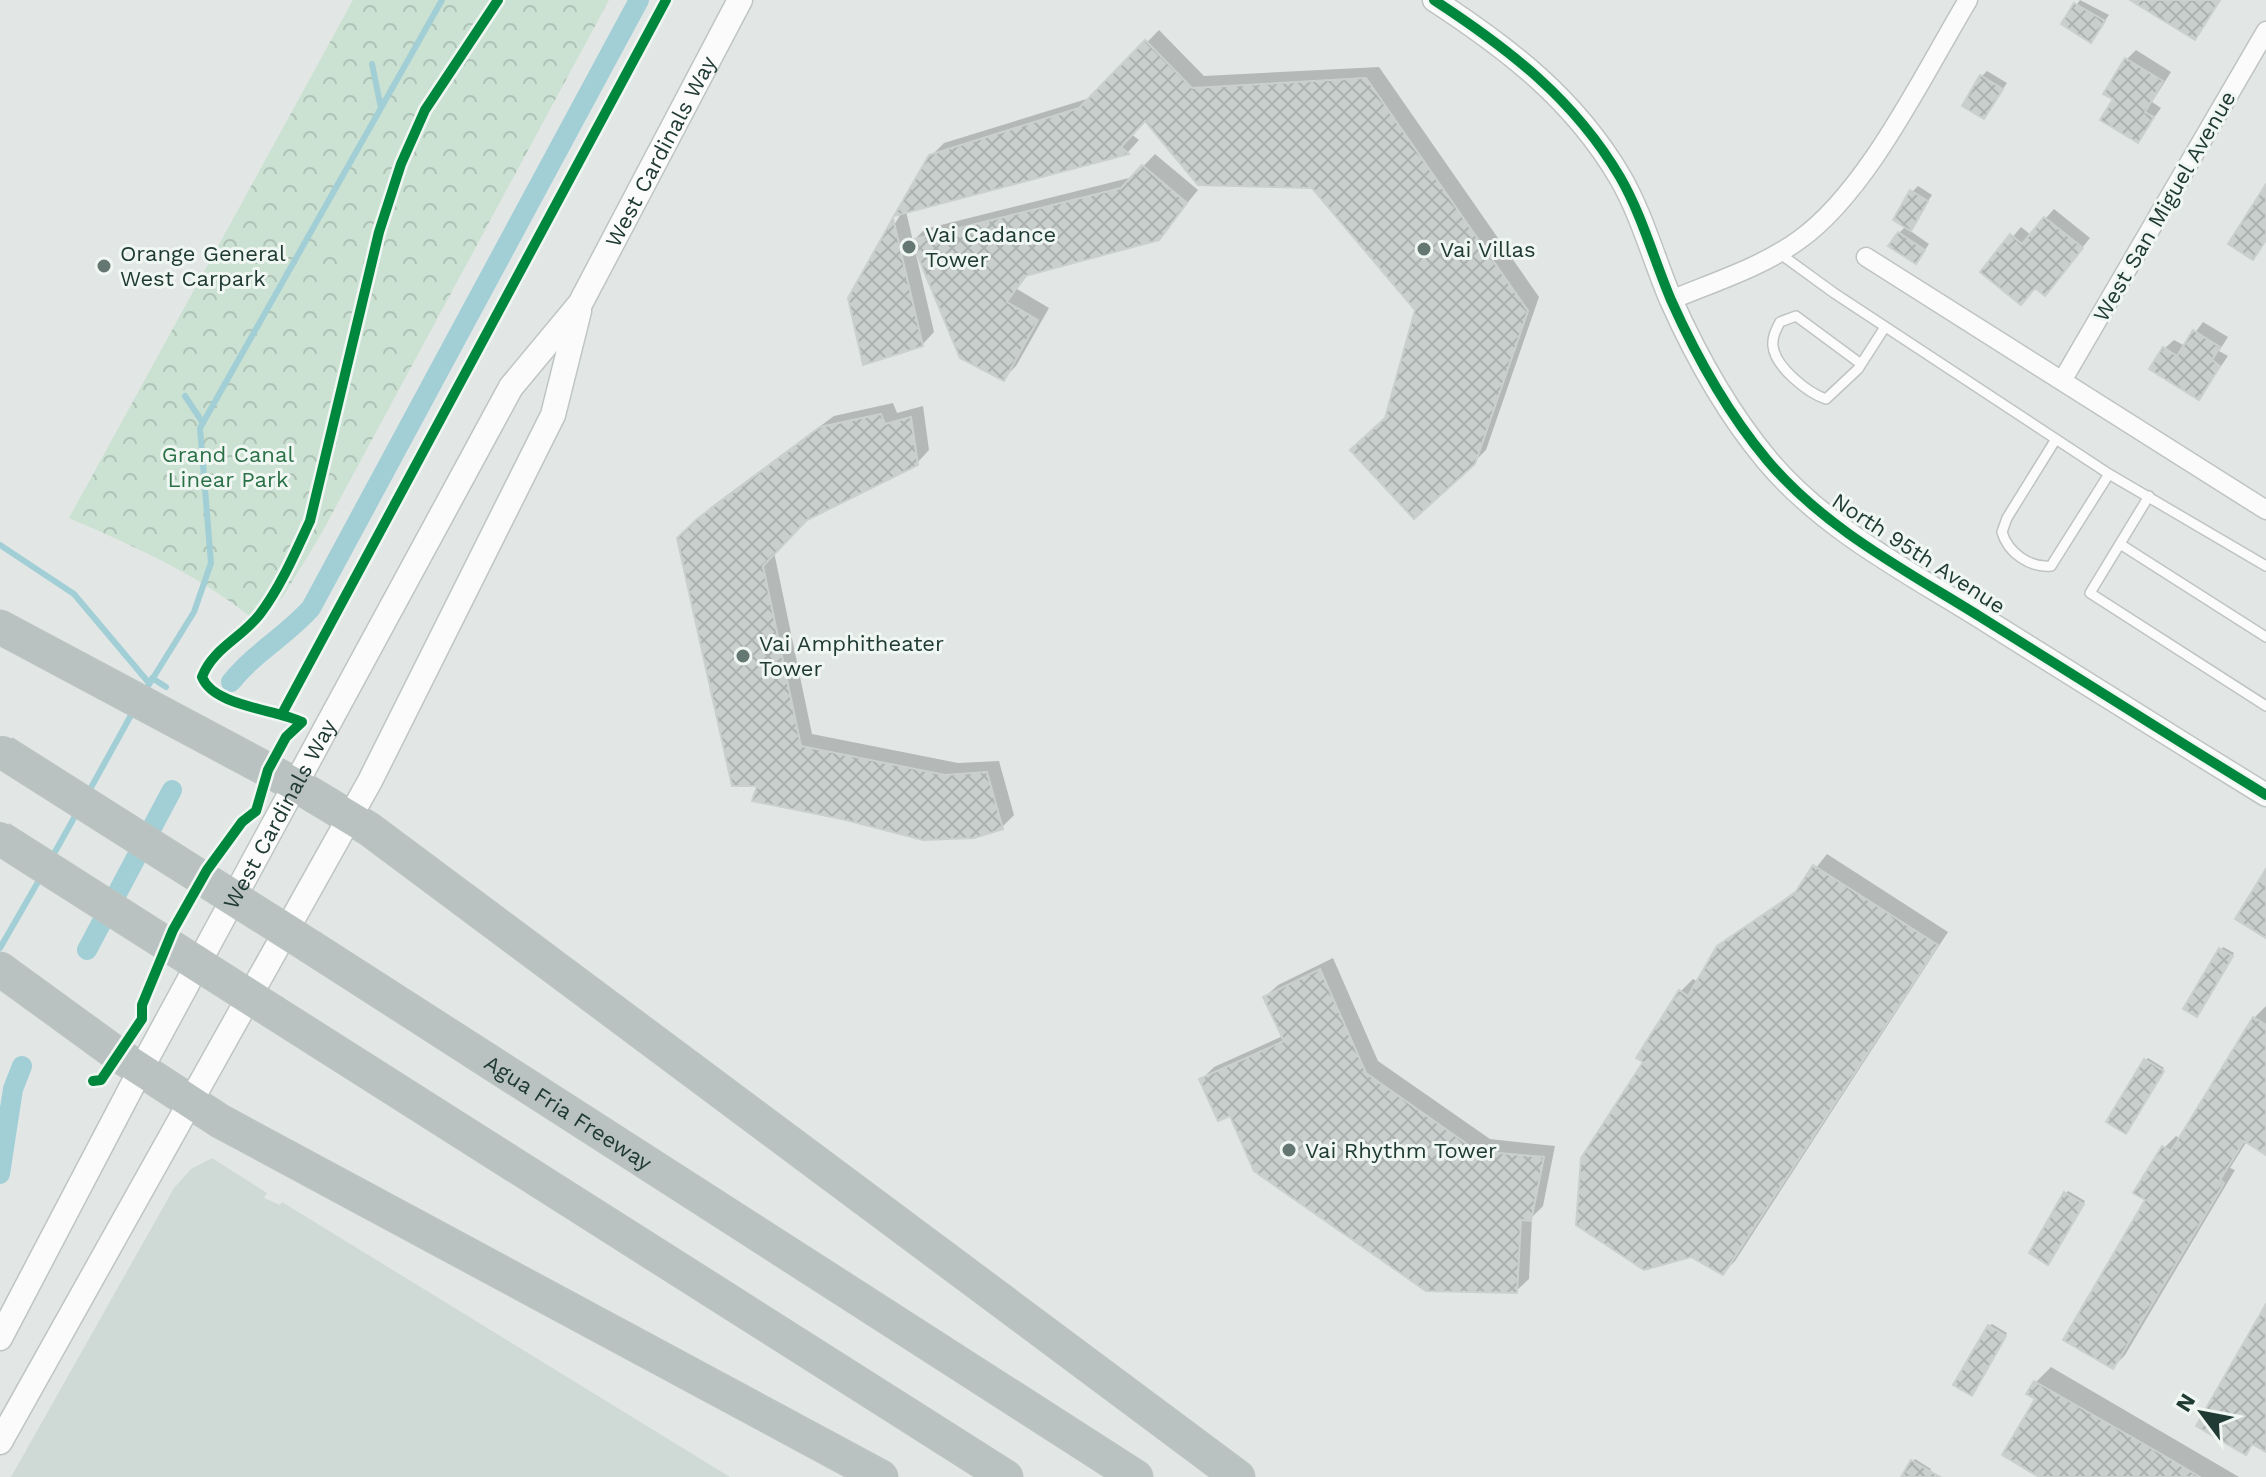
<svg xmlns="http://www.w3.org/2000/svg" width="2266" height="1477" viewBox="0 0 2266 1477" font-family="'Work Sans',sans-serif">
  <style>
    .built { fill: #cfd9d5 }
    .forest { fill: url(#forest-crowns) }
    .shadow { fill: #0003 }
    .lines { fill: none; stroke-linecap: round; stroke-linejoin: round }
    .stream { stroke: #a2ced6; stroke-width: 6 }
    .canal { stroke: #a2ced6; stroke-width: 20 }
    .building { fill: url(#building-cross-hatch); stroke: #cbd0ce; stroke-width: 2 }
    .service-casing { stroke: #bfc4c2; stroke-width: 12 }
    .minor-casing { stroke: #bfc4c2; stroke-width: 21 }
    .tertiary-casing { stroke: #bfc4c2; stroke-width: 25 }
    .secondary-casing { stroke: #bec5c2; stroke-width: 27 }
    .motorway-casing { stroke: #bbc4c1; stroke-width: 35 }
    .service { stroke: #fbfbfb; stroke-width: 9 }
    .minor { stroke: #fbfbfb; stroke-width: 18 }
    .tertiary { stroke: #fbfbfb; stroke-width: 22 }
    .secondary { stroke: #fbfbfb; stroke-width: 24 }
    .motorway { stroke: #b9c2c0; stroke-width: 32 }
    .motorway-bridge-casing { stroke: #bbc4c1; stroke-width: 35; stroke-linecap: butt }
    .motorway-bridge { stroke: #b9c2c0; stroke-width: 32 }
    .cycleway-casing { stroke: #f0f7f3; stroke-width: 15 }
    .cycleway { stroke: #00873e; stroke-width: 10 }
    .poi-dot { fill: #647772; stroke: #f0f7f3; stroke-width: 3 }
    .labels { text-anchor: middle; stroke-width: 6; stroke-linejoin: round; paint-order: stroke }
    .street-label { font-size: 22px; fill: #203a34; stroke: #f0f7f3 }
    .poi-label { font-size: 22px; fill: #203a34; stroke: #f0f7f3; text-anchor: start }
    .park-label { font-size: 22px; fill: #2b7147; stroke: #f0f7f3 }
  </style>
  <defs>
    <pattern id="forest-crowns" width="20" height="18" patternUnits="userSpaceOnUse" patternTransform="scale(2)"><rect width="20" height="18" fill="#cbe1d2"/><path d="M2 6a3 3 0 1 1 6 0M12 15a3 3 0 1 1 6 0" fill="none" stroke="#aec2b5"/></pattern>
    <pattern id="building-cross-hatch" width="8" height="8" patternUnits="userSpaceOnUse" patternTransform="scale(2)"><rect width="8" height="8" fill="#c9cfcd"/><path d="M0 0l8 8M0 8l8-8" fill="none" stroke="#acb2b1"/></pattern>
  </defs>
  <rect width="100%" height="100%" fill="#e2e7e5"/>
  <path class="built" d="M212,1158L267,1193L264,1198L280,1205L282,1202L730,1477H11L174,1188L191,1169Z"/>
  <path class="forest" d="M353,0H609L320,536L284,595L258,623C202,576 136,547 69,518Z"/>
  <path class="shadow" d="M2080,0L2109,15L2091,40L2064,23Z
    M2153,0H2221L2194,38Z
    M1159,30L1204,76L1379,67L1539,297L1486,450L1473,463L1387,418L1417,310L1313,186L1145,119L1131,134L1139,140L1128,152L906,211L934,332L922,345L850,298L902,212L931,156L944,143L1093,97Z
    M2136,50L2171,72L2152,102L2161,108L2138,140L2115,99L2127,59Z
    M1987,71L2007,83L1984,117L1982,76Z
    M1155,154L1198,190L1158,239L1029,273L1017,289L1049,308L1016,366L1004,378L913,241L925,229L1133,177Z
    M1918,186L1932,195L1909,230L1929,244L1921,256L1899,233L1906,226L1912,192Z
    M2054,209L2090,238L2053,284L2036,286L1983,272L2021,227L2031,235Z
    M2203,322L2228,337L2219,351L2228,356L2199,398L2165,348L2174,340L2185,346Z
    M893,403L897,413L923,406L929,450L917,463L807,518L774,552L812,734L958,763L999,761L1014,815L1002,827L759,784L679,539L711,507L834,416Z
    M1827,854L1948,932L1735,1261L1723,1273L1691,1255L1645,1061L1681,991L1693,979L1698,982L1719,947L1801,887Z
    M2223,947L2234,953L2199,1012L2186,1008Z
    M1333,958L1378,1061L1490,1139L1555,1146L1543,1206L1532,1217L1529,1279L1516,1291L1231,1114L1202,1079L1214,1067L1283,1036L1265,997L1278,985Z
    M2266,1006V1153L2247,1141L2230,1168L2235,1170L2125,1355L2113,1367L2148,1200L2164,1148L2176,1136L2181,1139L2254,1018Z
    M2148,1058L2164,1068L2128,1129L2146,1060Z
    M2068,1191L2085,1201L2050,1260L2066,1194Z
    M1992,1324L2007,1333L1974,1391L1989,1326Z
    M2051,1367L2239,1477H2043L2036,1382Z
    M1915,1459L1931,1469L1926,1477H1903Z"/>
  <g class="lines">
    <path class="stream" d="M372,64L381,108
      M185,396L203,423
      M0,545L74,594L149,683
      M152,678L166,687
      M145,691L194,612L211,563L200,428L442,0
      M88,793L135,708
      M51,859L79,809
      M0,948L42,875"/>
    <path class="canal" d="M231,682C254,653 286,636 311,608L639,0
      M87,950L172,790
      M0,1174L13,1089L22,1066"/>
  </g>
  <path class="building" d="M2130,0H2220L2195,40Z
    M2074,3L2105,21L2091,43L2061,24Z
    M1145,40L1192,88L1366,78L1528,311L1475,464L1414,519L1350,450L1385,418L1415,310L1312,188L1198,185L1145,121L1121,147L1129,154L894,216L929,155L1079,108Z
    M2125,58L2163,81L2145,112L2154,117L2138,143L2100,120L2113,99L2103,94Z
    M1980,75L2003,89L1984,119L1962,106Z
    M1142,165L1187,203L1159,240L1025,276L1007,302L1038,320L1004,381L960,358L911,240L1121,188Z
    M2266,184V240L2253,260L2228,244Z
    M1910,190L1928,201L1911,231L1893,220Z
    M2044,217L2083,248L2045,296L2035,288L2021,305L1980,272L2010,234L2022,244Z
    M893,218L923,346L863,365L848,298Z
    M1898,232L1925,250L1916,264L1888,246Z
    M2193,330L2220,347L2212,360L2220,366L2199,400L2149,369L2163,347L2177,356Z
    M881,414L885,424L911,417L918,465L807,520L763,566L801,746L945,775L987,772L1003,829L974,838L923,840L842,819L752,801L757,786H732L677,538L697,519L820,427Z
    M1813,865L1938,945L1723,1275L1691,1257L1644,1270L1576,1225L1581,1158L1643,1062L1636,1058L1679,990L1688,996L1717,946L1795,893Z
    M2266,869V938L2235,919Z
    M2219,948L2233,956L2197,1017L2183,1009Z
    M1320,969L1366,1073L1477,1151L1544,1157L1531,1221L1521,1220L1517,1293L1426,1291L1254,1171L1230,1116L1218,1121L1199,1079L1284,1041L1263,997Z
    M2253,1017L2266,1025V1155L2244,1141L2220,1180L2224,1183L2216,1197L2113,1369L2063,1340L2145,1200L2133,1193L2162,1146L2171,1151Z
    M2144,1059L2164,1071L2126,1134L2106,1122Z
    M2064,1192L2084,1204L2048,1265L2029,1253Z
    M2266,1304V1452L2252,1444L2246,1455L2196,1426Z
    M1988,1325L2006,1336L1972,1396L1953,1385Z
    M2034,1381L2163,1455L2200,1477H2039L2002,1455L2035,1399L2026,1394Z
    M1911,1460L1940,1477H1901Z"/>
  <g class="lines">
    <g class="service-casing">
      <path id="service" d="M1779,253L1834,293L2109,474L2266,566
        M1861,364L1796,316L1780,322C1776,330 1772,337 1773,346C1775,367 1808,393 1826,399L1858,369L1885,327
        M2056,439L2007,518L2002,532C2008,553 2030,568 2051,566L2109,474
        M2149,496L2090,593L2266,706
        M2120,544L2266,637
        M283,712L666,0"/>
    </g>
    <g class="minor-casing">
      <path id="minor" d="M1866,257L2266,510
        M1671,300C1714,282 1762,267 1799,240C1868,191 1924,73 1968,0
        M2062,381L2266,31"/>
    </g>
    <g class="tertiary-casing">
      <path id="tertiary" d="M1434,0C1509,49 1574,99 1620,177C1642,215 1654,260 1671,300C1696,356 1727,412 1767,460C1824,528 1905,570 1979,616C2075,676 2170,736 2266,795"/>
    </g>
    <g class="secondary-casing">
      <g id="secondary">
        <path id="s1" d="M0,1338L141,1069L511,387L580,304L740,0"/>
        <path d="M0,1442L370,781L553,415L579,311"/>
      </g>
    </g>
    <g class="motorway-casing">
      <g id="motorway">
        <path d="M0,627L296,785L369,829L1238,1477"/>
        <path id="s2" d="M311,947L1136,1477"/>
        <path d="M0,969L117,1054L220,1121L881,1477"/>
        <path d="M275,1013L1006,1477"/>
      </g>
    </g>
    <use href="#service" class="service"/>
    <use href="#minor" class="minor"/>
    <use href="#tertiary" class="tertiary"/>
    <use href="#secondary" class="secondary"/>
    <use href="#motorway" class="motorway"/>
    <g class="motorway-bridge-casing">
      <path id="motorway-bridge" d="M3,752L311,947
        M0,838L275,1013"/>
    </g>
    <use href="#motorway-bridge" class="motorway-bridge"/>
    <g class="cycleway-casing">
      <path id="cycleway" d="M1434,0C1509,49 1574,99 1620,177C1642,215 1654,260 1671,300C1696,356 1727,412 1767,460C1824,528 1905,570 1979,616C2075,676 2170,736 2266,795
        M283,712L666,0
        M93,1081L101,1080L142,1019V1005L173,930L207,870L242,822L256,811L268,770L286,737L302,722C276,709 214,707 202,677C213,648 242,638 260,614C281,586 295,553 310,521L379,232L401,164L425,110L498,0"/>
    </g>
    <use href="#cycleway" class="cycleway"/>
  </g>
  <g class="poi-dot">
    <circle cx="909" cy="247" r="8"/>
    <circle cx="1424" cy="249" r="8"/>
    <circle cx="104" cy="266" r="8"/>
    <circle cx="743" cy="656" r="8"/>
    <circle cx="1289" cy="1150" r="8"/>
  </g>
  <g class="labels">
    <g class="street-label">
      <text dy="8" stroke="none"><textPath href="#s1" startOffset="1360">West Cardinals Way</textPath></text>
      <text transform="translate(2164 206) rotate(-60)" y="8">West San Miguel Avenue</text>
      <text transform="translate(1919 553) rotate(33)" y="8">North 95th Avenue</text>
      <text dy="8" stroke="none"><textPath href="#s1" startOffset="594">West Cardinals Way</textPath></text>
      <text dy="8" stroke="none"><textPath href="#s2" startOffset="306">Agua Fria Freeway</textPath></text>
    </g>
    <g class="poi-label">
      <text x="925" y="242">Vai Cadance<tspan x="925" dy="25">Tower</tspan></text>
      <text x="1440" y="257">Vai Villas</text>
      <text x="120" y="261">Orange General<tspan x="120" dy="25">West Carpark</tspan></text>
      <text x="759" y="651">Vai Amphitheater<tspan x="759" dy="25">Tower</tspan></text>
      <text x="1305" y="1158">Vai Rhythm Tower</text>
    </g>
    <g class="park-label">
      <text x="228" y="462">Grand Canal<tspan x="228" dy="25">Linear Park</tspan></text>
    </g>
  </g>
  <g transform="translate(2202 1413) rotate(302)" stroke="#f0f7f3" stroke-width="6" paint-order="stroke">
  <path d="M0-6L14 30L0 20L-14 30Z" fill="#203a34"/>
  <text y="-12" font-size="22" font-weight="bold" text-anchor="middle" fill="#203a34">N</text>
  </g>
</svg>
